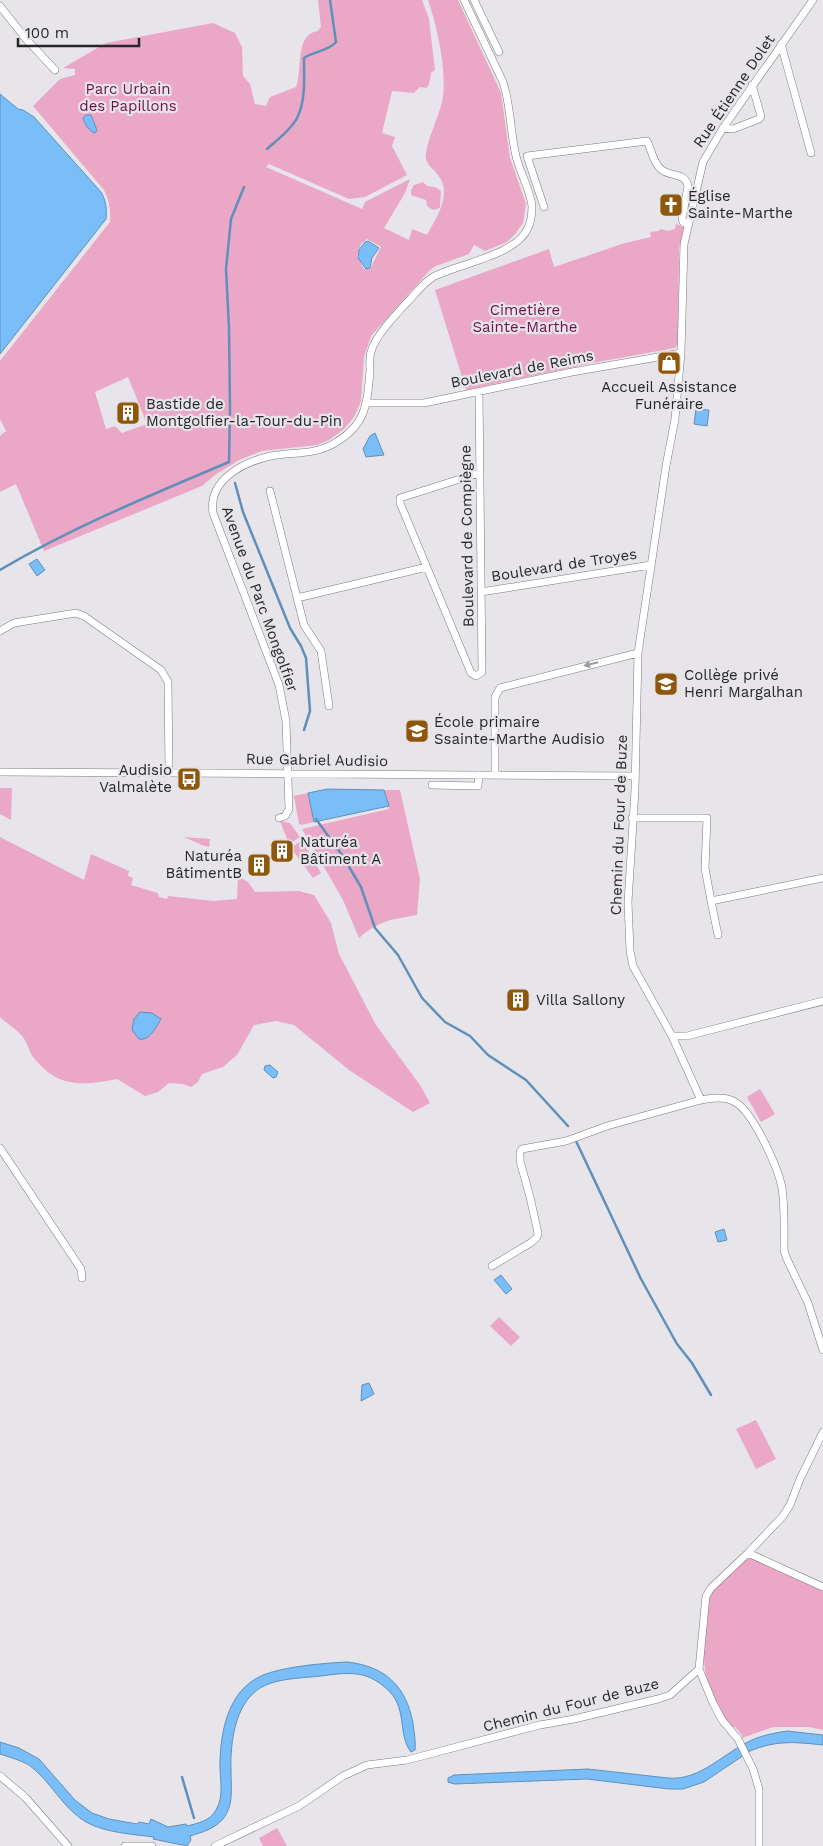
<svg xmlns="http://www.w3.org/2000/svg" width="823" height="1846" viewBox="0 0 823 1846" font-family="'Work Sans',sans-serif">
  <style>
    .green { fill: #eaa7c6; fill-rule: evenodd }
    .water { fill: #79bdf9; stroke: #6090ba }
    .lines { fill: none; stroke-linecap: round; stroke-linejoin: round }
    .stream { stroke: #6090ba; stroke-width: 2.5 }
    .street-casing { stroke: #7a797e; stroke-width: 8 }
    .street { stroke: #fff; stroke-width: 7 }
    .oneway { fill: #9e9d9e }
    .labels { text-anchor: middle; stroke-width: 4.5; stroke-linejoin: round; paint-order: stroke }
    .park-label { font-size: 15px; fill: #72104b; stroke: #e7e5ea }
    .street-label { font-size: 15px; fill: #272628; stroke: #e7e5ea }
    .poi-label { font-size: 15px; fill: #272628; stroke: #e7e5ea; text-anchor: start }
  </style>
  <rect width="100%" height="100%" fill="#e7e5ea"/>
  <path class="green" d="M318,0H422L429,19L435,70L431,73L429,85L426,88L420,87L414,93L392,91L382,133L395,137L392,146L407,175L365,197L349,199L269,164L266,167L362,209L365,202L410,179L405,193L384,228L409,240L412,229L427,235C436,218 453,194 438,175C433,168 424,164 426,153C429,135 438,119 442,102C448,74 437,26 428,0H458L501,93L510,158L526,204L523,223L516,233L507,242L485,251L474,245L469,254L436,266L430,270L371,336L364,357L361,401L354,417L344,429L329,440L317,445L262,451L239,460L215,475L202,486L44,551L16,484L0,492V436L6,431L0,419V361L110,222C111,210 109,200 104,190L33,106L60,79L75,75V69L63,68L106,43L213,23L235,33L242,47L243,76L250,84L255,104L266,106L270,97L296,87C303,71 294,34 318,31L321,27ZM367,239L381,247L370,269H364L357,256L361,244ZM128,377L147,424L122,433L115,426L106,429L95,392Z
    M423,182L427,186L435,187L441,191L440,208L433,210L427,206L426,200L411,195V190L414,185Z
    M676,224L684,227L679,249L678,344L675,348L592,363L466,390L435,290L549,249L554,267L625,243L651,237L650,232L659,231L660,229L668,231L675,229Z
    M0,788H12L11,820L0,814Z
    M384,790H400L420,879L417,915C392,919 378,921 359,938L343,900L302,829L389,809Z
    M308,793L314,822L301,825L299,824L294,796Z
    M280,821L290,823L300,837L289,844Z
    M0,837L84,880L91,854L129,871L128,876L133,878L131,885L158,893L159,897L167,899L168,896L214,901L237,899L238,876L248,882L255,892L299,891L314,895L331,923L339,954L376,1025L420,1085L430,1103L413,1112L349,1070L294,1025L276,1021L254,1025L237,1055L223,1067L202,1074L198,1082L191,1087L183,1084L169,1083L158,1092L145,1096L117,1079C82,1086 58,1088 34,1058C29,1052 28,1044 23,1037C18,1030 7,1024 0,1017Z
    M184,837L210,839L209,847L202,845Z
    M302,840L321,873L313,878L291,848Z
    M760,1089L775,1114L761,1122L747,1097Z
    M499,1317L520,1337L511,1346L490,1326Z
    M756,1420L776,1459L756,1469L736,1429Z
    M746,1558H754L819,1588L823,1592V1730L809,1727H773L742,1738V1735L735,1727H731C695,1676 703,1653 710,1595L712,1590Z
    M277,1828L287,1846H263L259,1838Z"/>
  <path class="water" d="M0,94L18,109L23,110L34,117L101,192C106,201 107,208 106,219L0,354Z
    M86,115H91L97,130L95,133C90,132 84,123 83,118Z
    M368,241L379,248L372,258L370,268L366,269L358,258L359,250L365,242Z
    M696,409L709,410L707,426L694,424Z
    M375,433L384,455L366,457L363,449L370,436Z
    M37,559L45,570L37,576L29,564Z
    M327,789L384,790L389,806L314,822L308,793Z
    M140,1012L152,1013L161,1019C156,1027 150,1041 139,1039L132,1030L134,1019Z
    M270,1065L278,1072L276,1077L273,1078L264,1070L265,1066Z
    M724,1229L727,1240L718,1242L715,1232Z
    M501,1275L512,1289L506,1294L494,1280Z
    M369,1383L374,1394L361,1401L362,1385Z
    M347,1662C385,1666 406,1686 413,1723C414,1732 416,1741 415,1750L411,1752C398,1736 407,1710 390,1692C368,1670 351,1672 321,1676C304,1678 282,1678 266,1685C235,1698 230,1742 231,1771C231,1788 234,1805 223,1819C214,1829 203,1832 190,1836L191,1840L187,1846L153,1839L154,1837C132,1834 106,1833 86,1822C62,1808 51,1781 29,1765C20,1760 9,1757 0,1754V1742L19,1748L39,1759L75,1800L92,1813L109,1819L137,1824L139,1822L149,1824L151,1819L168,1827L186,1824L187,1826C198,1823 210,1821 216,1810C225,1795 219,1777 220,1761C221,1731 228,1694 257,1678C276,1667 324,1663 347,1662Z
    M787,1731L823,1735V1745C795,1742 777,1740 750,1751L704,1782L683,1789H669L587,1779L454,1784L448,1782V1778L454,1775L588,1769L668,1778C701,1781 724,1752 752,1740C763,1735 775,1733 787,1731Z"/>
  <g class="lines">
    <path class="stream" d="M267,149C277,140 291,130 297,118C306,101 304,77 304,58C314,51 329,51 336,42L330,0
      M235,483L243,512L290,628L301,646L306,658L310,711L304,730
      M0,570C73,527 151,495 229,462L230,409L229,328L226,269L231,219L244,187
      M316,819L342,855L361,887L375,928L398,955L422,998L445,1022L470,1036L488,1055L526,1080L568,1126
      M576,1141L641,1279L677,1344L692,1363L711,1395
      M182,1777L194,1818"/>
    <g class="street-casing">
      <path id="street" d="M474,0L499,52
        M0,6L26,39L55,70
        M781,44L811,153
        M723,128L733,129L759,119L761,116L752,85
        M544,207L527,156L647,141C651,149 654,165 662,170C671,177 685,172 688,186L682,219L683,222L687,224
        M479,392L482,672L476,676L471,673L400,503V498L479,473
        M367,403H424L572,372L681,353
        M270,491L304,625L321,651L329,706
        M481,592L651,565
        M297,598L427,567
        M0,631L14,623L76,613L84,616L161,670L168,682L169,773
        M0,772L635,776
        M495,775V697L500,688L638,653
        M432,785L478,786L479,775
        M279,818L285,816L289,809L286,721L279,685L213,513C208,480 243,462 271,456C292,452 314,455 333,444C366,426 367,405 370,371C370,365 369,358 371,352C375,335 401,309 414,295C419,289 425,282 433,277C458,264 517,255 528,228C531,222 532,214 532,206C530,189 520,173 516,156C510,131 511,106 503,82L464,0
        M632,818H707L705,868L711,901L823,878
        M711,901L718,935
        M672,1036H687L823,1001
        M701,1100L672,1036L633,966L630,951L628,902L635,790L638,653L666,466L675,419L681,353L684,244L703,162L723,128L813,0
        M0,1148L81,1269L82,1278
        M492,1266L532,1242L537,1237L538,1233L530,1197L520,1161V1152L522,1149L566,1141L607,1126L701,1100C711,1098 725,1096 735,1102C753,1112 778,1167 782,1188C785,1208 784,1230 784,1250L786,1257L808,1303L823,1350
        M748,1553L823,1587
        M699,1669L713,1703L722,1720L738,1739L753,1769L759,1789V1846
        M0,1776L25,1797L68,1846
        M125,1846H152
        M215,1846L299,1806L343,1776L367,1765L407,1760L540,1725L574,1719L658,1699L670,1695L699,1669L706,1596L711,1588L748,1553L783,1516L790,1505L800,1479L823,1432"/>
    </g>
    <use href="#street" class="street"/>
  </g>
  <defs><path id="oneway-solid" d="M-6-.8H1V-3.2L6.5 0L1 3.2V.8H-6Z" transform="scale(1.25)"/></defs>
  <use class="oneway" href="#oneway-solid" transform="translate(591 664) rotate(166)"/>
  <defs>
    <g id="church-square" transform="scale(1.25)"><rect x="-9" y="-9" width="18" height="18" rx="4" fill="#8e570b" stroke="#e7e5ea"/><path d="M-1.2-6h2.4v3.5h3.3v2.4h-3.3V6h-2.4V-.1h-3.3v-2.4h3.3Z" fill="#fff"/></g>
    <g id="shop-square" transform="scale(1.25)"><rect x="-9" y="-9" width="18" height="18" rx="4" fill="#8e570b" stroke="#e7e5ea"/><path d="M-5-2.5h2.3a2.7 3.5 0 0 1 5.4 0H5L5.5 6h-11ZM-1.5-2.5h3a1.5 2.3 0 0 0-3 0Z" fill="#fff"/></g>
    <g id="building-square" transform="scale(1.25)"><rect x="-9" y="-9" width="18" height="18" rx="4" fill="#8e570b" stroke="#e7e5ea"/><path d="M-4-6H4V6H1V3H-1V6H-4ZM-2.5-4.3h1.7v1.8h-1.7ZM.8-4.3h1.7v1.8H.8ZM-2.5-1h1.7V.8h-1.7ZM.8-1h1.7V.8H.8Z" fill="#fff"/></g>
    <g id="school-square" transform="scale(1.25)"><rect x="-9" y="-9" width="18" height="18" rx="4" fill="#8e570b" stroke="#e7e5ea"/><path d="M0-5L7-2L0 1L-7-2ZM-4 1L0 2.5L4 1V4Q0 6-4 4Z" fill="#fff"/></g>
    <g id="bus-square" transform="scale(1.25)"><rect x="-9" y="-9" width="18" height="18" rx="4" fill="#8e570b" stroke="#e7e5ea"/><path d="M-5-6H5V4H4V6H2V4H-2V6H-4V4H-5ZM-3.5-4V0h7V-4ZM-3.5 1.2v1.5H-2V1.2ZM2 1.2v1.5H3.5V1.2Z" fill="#fff"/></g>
  </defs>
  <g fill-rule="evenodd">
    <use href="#church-square" x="671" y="205"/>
    <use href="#shop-square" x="669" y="363"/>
    <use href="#building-square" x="128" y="413"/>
    <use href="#school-square" x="666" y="684"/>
    <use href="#school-square" x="417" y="731"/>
    <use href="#bus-square" x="189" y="779"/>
    <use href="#building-square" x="282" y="851"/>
    <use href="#building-square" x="259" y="865"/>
    <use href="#building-square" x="518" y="1000"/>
  </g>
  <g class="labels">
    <g class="park-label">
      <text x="128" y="94">Parc Urbain<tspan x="128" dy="17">des Papillons</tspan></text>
      <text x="525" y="315">Cimetière<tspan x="525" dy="17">Sainte-Marthe</tspan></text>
    </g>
    <g class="street-label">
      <text transform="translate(734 91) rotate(-56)" y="5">Rue Étienne Dolet</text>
      <text transform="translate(522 369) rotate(-11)" y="5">Boulevard de Reims</text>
      <text transform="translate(467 536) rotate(-91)" y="5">Boulevard de Compiègne</text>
      <text transform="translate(564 565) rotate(-9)" y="5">Boulevard de Troyes</text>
      <text transform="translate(260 599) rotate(70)" y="5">Avenue du Parc Mongolfier</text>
      <text transform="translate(317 760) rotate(1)" y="5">Rue Gabriel Audisio</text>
      <text transform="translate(619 825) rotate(-88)" y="5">Chemin du Four de Buze</text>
      <text transform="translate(571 1705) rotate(-14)" y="5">Chemin du Four de Buze</text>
    </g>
    <g class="poi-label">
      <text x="688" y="201">Église<tspan x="688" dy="17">Sainte-Marthe</tspan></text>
      <text x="669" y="392" text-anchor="middle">Accueil Assistance<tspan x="669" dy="17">Funéraire</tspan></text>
      <text x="146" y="409">Bastide de<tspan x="146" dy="17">Montgolfier-la-Tour-du-Pin</tspan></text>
      <text x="684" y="680">Collège privé<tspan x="684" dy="17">Henri Margalhan</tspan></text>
      <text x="434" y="727">École primaire<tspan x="434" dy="17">Ssainte-Marthe Audisio</tspan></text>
      <text x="172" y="775" text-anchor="end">Audisio<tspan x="172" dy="17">Valmalète</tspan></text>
      <text x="300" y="847">Naturéa<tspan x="300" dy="17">Bâtiment A</tspan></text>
      <text x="242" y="861" text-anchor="end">Naturéa<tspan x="242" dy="17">BâtimentB</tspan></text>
      <text x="536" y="1005">Villa Sallony</text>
    </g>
  </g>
  <path d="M18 38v8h121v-8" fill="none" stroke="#272628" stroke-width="2.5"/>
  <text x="25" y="38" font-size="15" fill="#272628" stroke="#e7e5ea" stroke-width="4" paint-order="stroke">100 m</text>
</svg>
